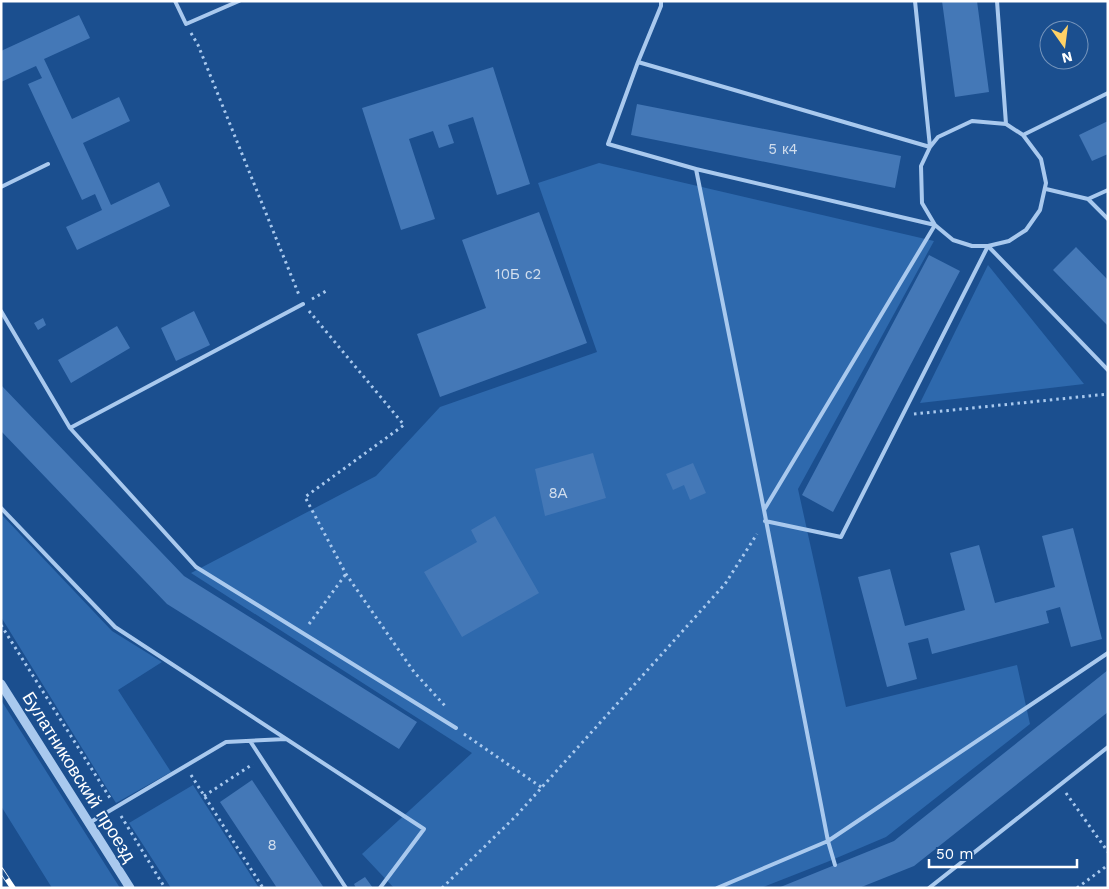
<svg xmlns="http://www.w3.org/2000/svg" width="1109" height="889" viewBox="0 0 1109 889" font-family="'Work Sans',sans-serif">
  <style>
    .green { fill: #2e69ad }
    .building { fill: #4478b7 }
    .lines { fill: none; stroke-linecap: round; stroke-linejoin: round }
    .path { stroke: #a9c9ee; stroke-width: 3; stroke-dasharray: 2.5 4; stroke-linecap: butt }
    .service { stroke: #a9c9ee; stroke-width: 4 }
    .tertiary { stroke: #a9c9ee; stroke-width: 9 }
    .rail-casing { stroke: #fff; stroke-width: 5.5 }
    .rail { stroke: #1b4f8f; stroke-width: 4; stroke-dasharray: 11; stroke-linecap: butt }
    .labels { text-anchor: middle; stroke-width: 4; stroke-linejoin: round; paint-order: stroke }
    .number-label { font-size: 15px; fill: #d0dded }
    .street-label { font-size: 18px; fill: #fff; stroke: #1b4f8f }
  </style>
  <rect width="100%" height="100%" fill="#1b4f8f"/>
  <path class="green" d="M599,163L934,241L798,489L846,707L1017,665L1030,724L886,837L827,862L761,888H394L362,854L472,753L191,573L376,476L440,407L597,352L538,183Z
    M988,265L1084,384L920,403Z
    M1,514L112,631L162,662L118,690L171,772L116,803L1,617Z
    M1,700L120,888H52L1,806Z
    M193,785L259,888H171L129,823Z"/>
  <path class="building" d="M942,1H977L989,92L955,97Z
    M79,15L90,38L44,59L72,119L119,97L130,121L83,143L111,205L159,182L170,206L77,250L66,227L102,210L95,194L82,200L28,84L42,78L36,66L1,82V51Z
    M493,67L530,184L497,195L473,117L448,125L454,143L439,148L433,131L409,139L435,219L401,230L362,108Z
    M637,104L901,156L895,188L631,135Z
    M1108,121V154L1092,161L1079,135Z
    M539,212L587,343L440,397L417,334L486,308L462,240Z
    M1076,247L1108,280V326L1053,270Z
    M929,255L960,271L833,512L802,495Z
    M194,311L210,345L176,361L161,328Z
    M43,318L46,325L38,330L34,323Z
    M117,326L130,348L71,383L58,360Z
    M1,385L184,576L417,722L399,749L167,604L1,431Z
    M593,453L606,498L545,516L535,469Z
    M693,463L706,493L690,500L684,485L673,490L666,474Z
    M495,516L539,593L462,637L424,572L477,542L471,530Z
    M1073,528L1102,639L1071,647L1060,607L1046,611L1049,623L932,654L928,638L908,643L917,679L887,687L858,577L890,569L905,626L965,610L950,553L979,545L995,603L1055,587L1042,536Z
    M1108,670V712L914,866L859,888H778L894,841Z
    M252,780L324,888H277L220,802Z
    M365,877L373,888H356L354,884Z"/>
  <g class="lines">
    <path class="path" d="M191,33L198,45L299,295
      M312,299L328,290
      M309,311L404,425L305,497L346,574L414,672L446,707
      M914,414L1108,394
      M309,624L346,574
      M1,625L110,798
      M464,734L541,787
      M191,775L263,888
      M1066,793L1108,852
      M204,796L253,764
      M121,816L165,888
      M442,888L516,816L725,584L757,534
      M1077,888L1108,865"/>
    <path class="service" d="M175,1L186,24L239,1
      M661,1V6L638,62L608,144L696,169L764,510
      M997,1L1006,124
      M638,62L930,147L915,1
      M1023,135L1108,93
      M696,169L935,225L953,240L972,246H988L1009,241L1026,230L1040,210L1046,183L1041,159L1023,135L1006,124L972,121L938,137L930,147L921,166L922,203L935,225
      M1,187L48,164
      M1046,189L1088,199L1108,219
      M1088,199L1108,190
      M1,311L70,428L196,567L456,728
      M70,428L303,304
      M1,508L115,627L424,829L380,888
      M765,521L841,537L988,246L1108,370
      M250,741L346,888
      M89,823L226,742L286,739
      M835,865L828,841L764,510L935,225
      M717,888L828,841L1108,653
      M929,888L1108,747"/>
    <path class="tertiary" d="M1,684L130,888"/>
    <g class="rail-casing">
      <path id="rail" d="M1,870L13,888"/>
    </g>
    <use href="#rail" class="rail"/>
  </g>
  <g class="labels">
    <g class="number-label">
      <text x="783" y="154">5 к4</text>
      <text x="518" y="279">10Б с2</text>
      <text x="558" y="498">8А</text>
      <text x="272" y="850">8</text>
    </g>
    <g class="street-label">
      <text transform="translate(79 777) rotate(58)" y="6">Булатниковский проезд</text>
    </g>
  </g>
  <rect width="1109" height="889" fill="none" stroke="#ffffff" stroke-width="5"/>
  <g transform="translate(1064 45) rotate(166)"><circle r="24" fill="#1b4f8f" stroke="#7695bc"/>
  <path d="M0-4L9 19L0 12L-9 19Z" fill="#ffd166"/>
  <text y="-8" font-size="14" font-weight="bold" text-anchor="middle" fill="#ffffff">N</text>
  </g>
  <path d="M929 859v8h148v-8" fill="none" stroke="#ffffff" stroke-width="2.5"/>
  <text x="936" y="859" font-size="15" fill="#ffffff" stroke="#1b4f8f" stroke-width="4" paint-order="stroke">50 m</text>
</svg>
